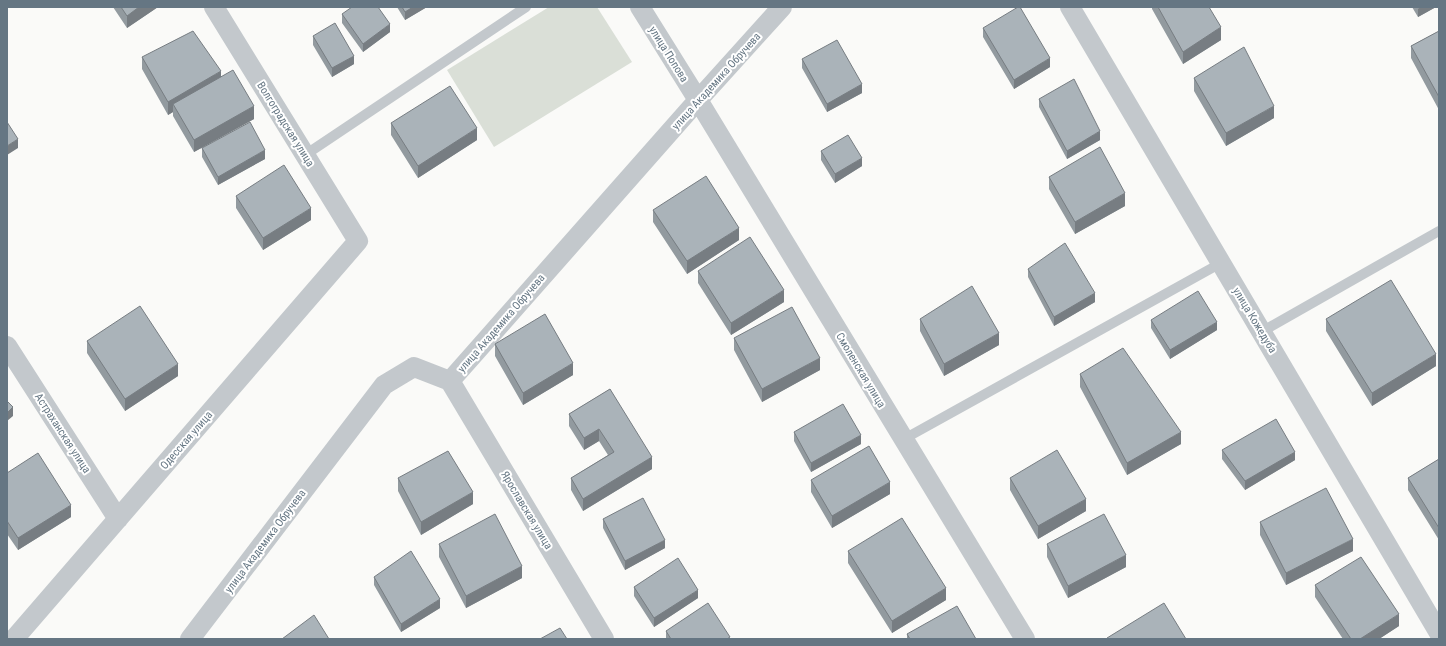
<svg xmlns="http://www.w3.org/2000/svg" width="1446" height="646" viewBox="0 0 1446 646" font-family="'Roboto Condensed',sans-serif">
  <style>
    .park { fill: #dadfd7 }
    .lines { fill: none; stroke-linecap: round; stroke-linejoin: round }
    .service { stroke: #c3c8cc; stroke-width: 10 }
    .minor { stroke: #c3c8cc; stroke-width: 20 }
    .wall { fill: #929a9f }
    .shaded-wall { fill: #777d82 }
    .building { fill: #aab3b9; stroke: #777d82 }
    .labels { text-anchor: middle; stroke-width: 4; stroke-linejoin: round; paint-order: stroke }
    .street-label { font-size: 11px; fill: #657683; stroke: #fff }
  </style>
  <rect width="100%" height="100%" fill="#fafaf8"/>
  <path class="park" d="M549,7H597L632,62L494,147L447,70Z"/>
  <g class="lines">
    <path class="service" d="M305,155L526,7
      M1261,332L1439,231
      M904,439L1221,263"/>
    <path class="minor" d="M640,7L698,100L1025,639
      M1070,7L1439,633
      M7,346L118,519
      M450,381L604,639
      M14,639L358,241L214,7
      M190,639L384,385L414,367L450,381L698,100L782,7"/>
  </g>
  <path class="wall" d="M113,7H158L127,28Z
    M397,7H427L405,20Z
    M1152,7H1209L1221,40L1183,64L1152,9Z
    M1412,7H1436L1418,17Z
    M342,14L390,32L363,52L342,23Z
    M983,28L1050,67L1014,89L983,37Z
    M1439,31V110L1411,58V46Z
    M313,36L354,64L332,77L313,45Z
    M142,57L221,77L254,119L194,152L173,116V112L168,115L142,69Z
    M802,59L862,93L827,112L802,68Z
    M1194,78L1274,118L1226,146L1194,91Z
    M1039,99L1100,140L1067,159L1039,107Z
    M391,123L477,140L418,178L391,135Z
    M202,148L265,159L218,185L202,157Z
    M821,151L862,166L835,183L821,160Z
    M1049,177L1125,206L1075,234L1049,189Z
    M236,196L311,220L263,250L236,208Z
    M653,210L739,240L687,274L653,222Z
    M1028,269L1095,302L1054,326L1028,277Z
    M698,271L784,302L731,335L698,283Z
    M920,319L999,345L944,376L920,331Z
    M1326,319L1436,366L1372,406L1326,331Z
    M1151,320L1217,330L1170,359L1151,328Z
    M734,338L820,370L762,402L734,350Z
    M87,341L178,376L125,411L87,353Z
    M495,344L573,375L523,405L495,356Z
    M1080,374L1181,444L1127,475L1080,387Z
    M610,389L652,469L583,511L571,490V478L608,455L599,441L584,450L569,426V414Z
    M794,432L861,444L811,472L794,441Z
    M1222,450L1295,460L1245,490L1222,459Z
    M1439,459V540L1408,490V478Z
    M7,473L71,517L18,550L7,534Z
    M398,478L473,504L421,535L398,491Z
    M1010,478L1086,511L1038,539L1010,490Z
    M811,480L890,494L832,528L811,492Z
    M603,519L665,548L625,570L603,528Z
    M1260,522L1353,551L1286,585L1260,535Z
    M439,544L522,578L466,608L439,557Z
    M1047,544L1126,567L1068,598L1047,557Z
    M848,551L946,600L892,633L848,563Z
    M374,577L440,608L401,632L374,585Z
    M1315,585L1399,626L1379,639H1343L1315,597Z
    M634,587L698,598L654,627L634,596Z
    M666,631L730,639H666Z
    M907,634L976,639H907Z"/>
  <path class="shaded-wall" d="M139,7H158L127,28V16Z
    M413,7H427L405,20V12Z
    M1421,7H1436L1418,17V9Z
    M390,24V32L363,52V44Z
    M1221,27V40L1183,64V52Z
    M354,56V64L332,77V68Z
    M1050,58V67L1014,89V80Z
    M221,71V83L173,104V112L168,115V102Z
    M862,84V93L827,112V104Z
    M254,106V119L194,152V140Z
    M1274,106V118L1226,146V133Z
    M477,128V140L418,178V166Z
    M1100,131V140L1067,159V151Z
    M18,139V148L7,155V146Z
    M265,150V159L218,185V177Z
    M862,158V166L835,183V174Z
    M1125,193V206L1075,234V222Z
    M311,208V220L263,250V238Z
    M739,228V240L687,274V261Z
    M784,290V302L731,335V323Z
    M1095,293V302L1054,326V317Z
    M1217,322V330L1170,359V350Z
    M999,333V345L944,376V364Z
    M1436,354V366L1372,406V393Z
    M820,358V370L762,402V389Z
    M573,363V375L523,405V393Z
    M178,364V376L125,411V399Z
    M13,407V416L7,421V413Z
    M599,429V441L584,450V438Z
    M1181,432V444L1127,475V463Z
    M861,435V444L811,472V463Z
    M1295,452V460L1245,490V481Z
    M652,457V469L583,511V499Z
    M890,482V494L832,528V516Z
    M473,492V504L421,535V522Z
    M1086,499V511L1038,539V526Z
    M71,505V517L18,550V538Z
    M1353,539V551L1286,585V573Z
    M665,540V548L625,570V561Z
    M1126,555V567L1068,598V586Z
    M522,566V578L466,608V596Z
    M946,588V600L892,633V621Z
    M698,590V598L654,627V618Z
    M440,599V608L401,632V624Z
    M1399,614V626L1379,639H1360Z"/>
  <path class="building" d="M121,7H139L127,16Z
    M352,7H378L390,24L363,44L342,14Z
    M402,7H413L405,12Z
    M1018,7H1020L1050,58L1014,80L983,28Z
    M1158,7H1209L1221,27L1183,52Z
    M335,23L354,56L332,68L313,36Z
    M193,31L221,71L168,102L142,57Z
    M1439,31V97L1411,46Z
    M837,40L862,84L827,104L802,59Z
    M1244,47L1274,106L1226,133L1194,78Z
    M233,70L254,106L194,140L173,104Z
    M1074,79L1100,131L1067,151L1039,99Z
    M450,86L477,128L418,166L391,123Z
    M7,122L18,139L7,146Z
    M250,122L265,150L218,177L202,148Z
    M848,135L862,158L835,174L821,151Z
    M1100,147L1125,193L1075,222L1049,177Z
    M284,165L311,208L263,238L236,196Z
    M706,176L739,228L687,261L653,210Z
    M750,237L784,290L731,323L698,271Z
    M1065,243L1095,293L1054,317L1028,269Z
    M1391,280L1436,354L1372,393L1326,319Z
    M972,286L999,333L944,364L920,319Z
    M1198,291L1217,322L1170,350L1151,320Z
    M140,306L178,364L125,399L87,341Z
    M792,307L820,358L762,389L734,338Z
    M545,314L573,363L523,393L495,344Z
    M1123,348L1181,432L1127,463L1080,374Z
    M610,389L652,457L583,499L571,478L614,452L599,429L584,438L569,414Z
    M7,401L13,407L7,413Z
    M843,404L861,435L811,463L794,432Z
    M1276,419L1295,452L1245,481L1222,450Z
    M869,446L890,482L832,516L811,480Z
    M1057,450L1086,499L1038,526L1010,478Z
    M448,451L473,492L421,522L398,478Z
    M38,453L71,505L18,538L7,521V473Z
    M1439,459V528L1408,478Z
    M1326,488L1353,539L1286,573L1260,522Z
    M643,498L665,540L625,561L603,519Z
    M495,514L522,566L466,596L439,544Z
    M1104,514L1126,555L1068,586L1047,544Z
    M902,518L946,588L892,621L848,551Z
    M411,551L440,599L401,624L374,577Z
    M1361,557L1399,614L1360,639H1351L1315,585Z
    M678,558L698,590L654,618L634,587Z
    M708,603L730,637L727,639H671L666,631Z
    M1164,603L1186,639H1144L1143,638L1142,639H1107V638Z
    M957,606L976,639H910L907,634Z
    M314,615L329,639H282Z
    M560,628L567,639H540Z"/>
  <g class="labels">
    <g class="street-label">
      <text transform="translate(669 54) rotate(58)" y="4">улица Попова</text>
      <text transform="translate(716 81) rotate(-48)" y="4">улица Академика Обручева</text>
      <text transform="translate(286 124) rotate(58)" y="4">Волгоградская улица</text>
      <text transform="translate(1255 320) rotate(59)" y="4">улица Кожедуба</text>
      <text transform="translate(501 323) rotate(-49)" y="4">улица Академика Обручева</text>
      <text transform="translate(861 370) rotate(59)" y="4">Смоленская улица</text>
      <text transform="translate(63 433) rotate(57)" y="4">Астраханская улица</text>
      <text transform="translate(186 440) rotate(-49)" y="4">Одесская улица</text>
      <text transform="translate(527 510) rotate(59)" y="4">Ярославская улица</text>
      <text transform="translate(265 541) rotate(-53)" y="4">улица Академика Обручева</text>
    </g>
  </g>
  <rect width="1446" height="646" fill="none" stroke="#657683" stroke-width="16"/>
</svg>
